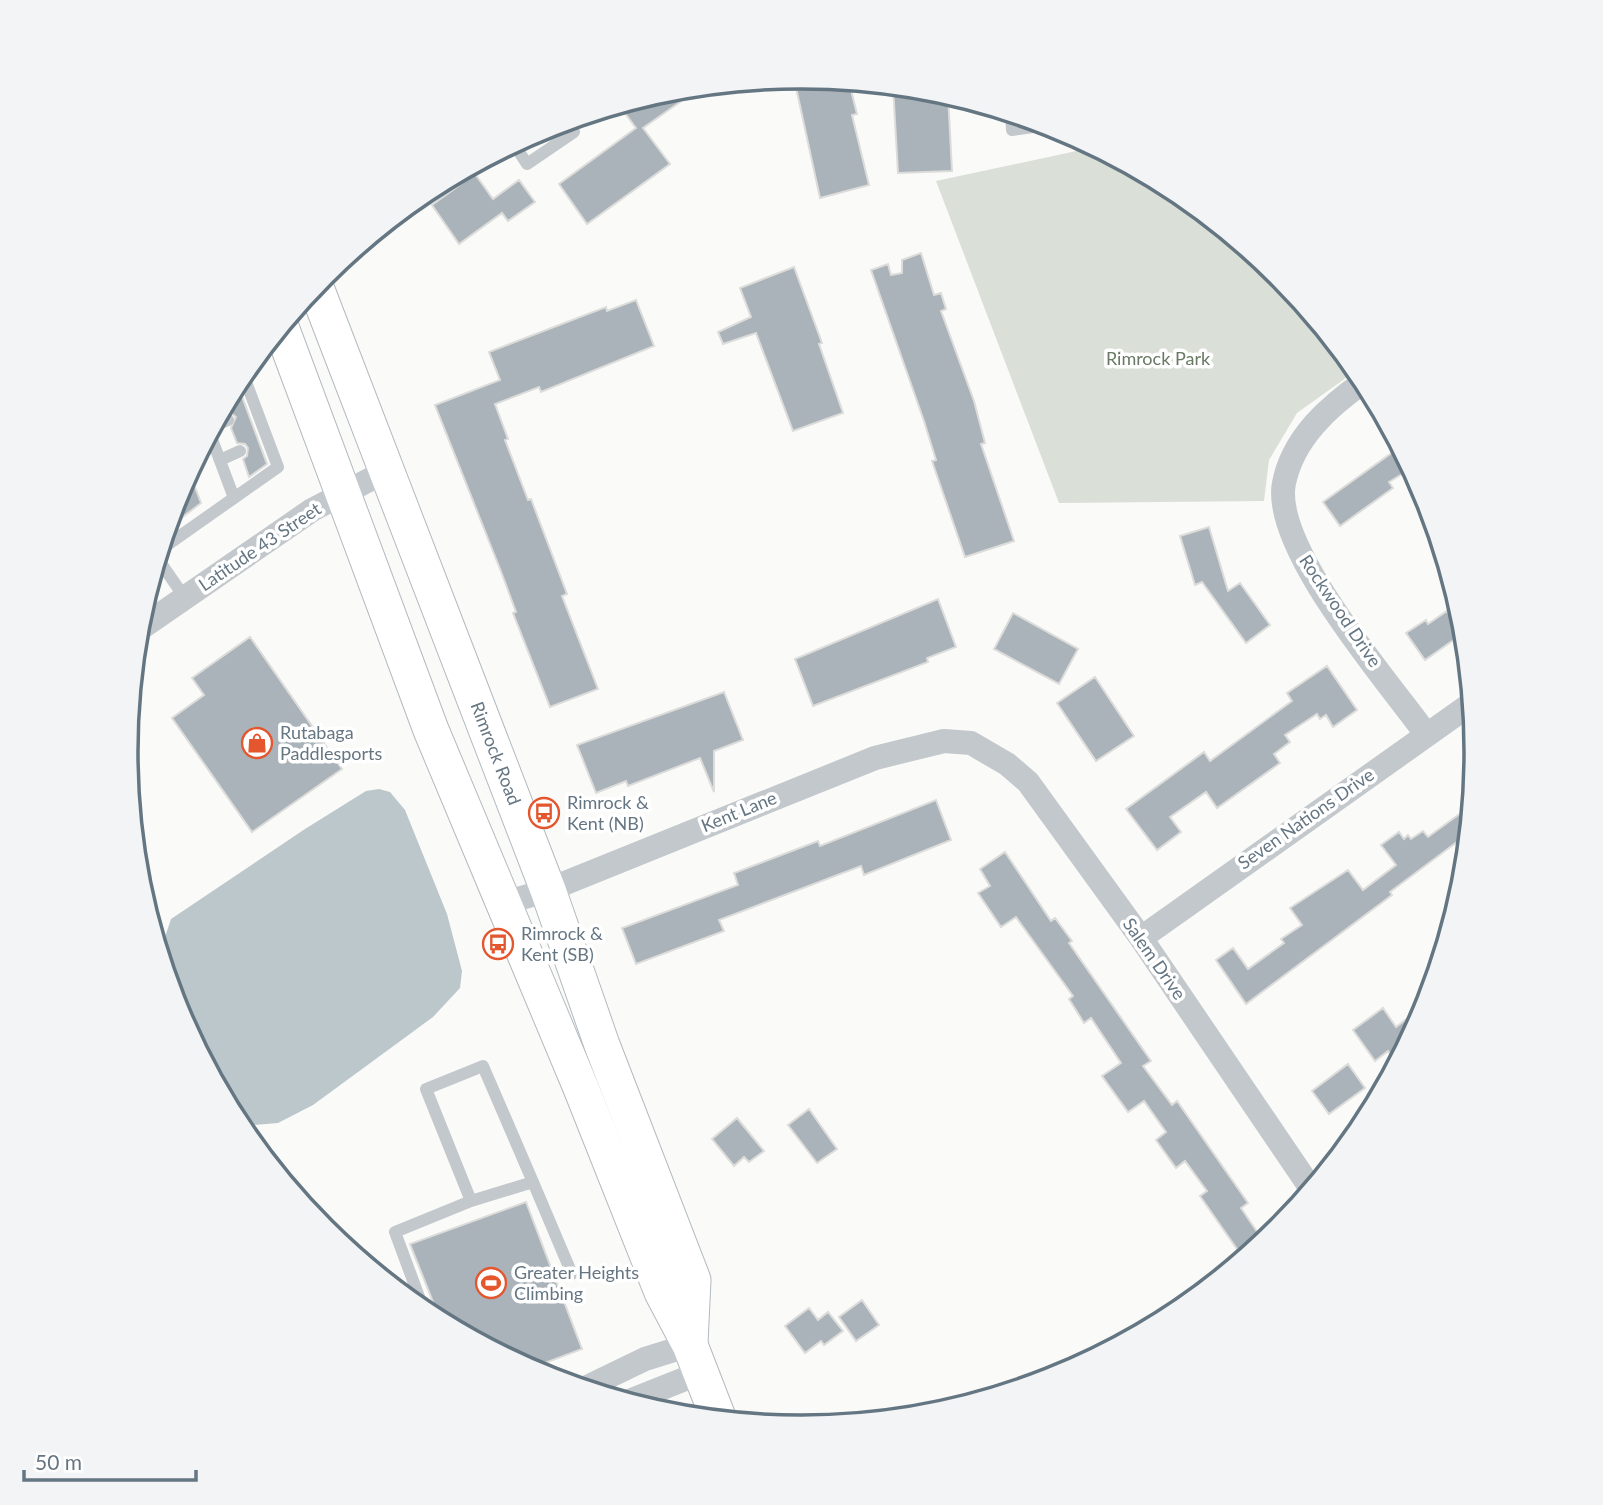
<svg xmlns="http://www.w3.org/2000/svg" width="1603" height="1505" viewBox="0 0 1603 1505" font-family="Lato,sans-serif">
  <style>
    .green { fill: #dadfd7 }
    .water { fill: #bbc7cb }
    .building { fill: #aab3b9; stroke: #dcdcda; stroke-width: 2 }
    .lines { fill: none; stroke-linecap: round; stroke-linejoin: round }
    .secondary-casing { stroke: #b3babf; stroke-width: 37 }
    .lane { stroke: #c3c8cc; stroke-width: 12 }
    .street { stroke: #c3c8cc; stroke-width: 24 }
    .secondary { stroke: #fff; stroke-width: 35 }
    .labels { text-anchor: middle; stroke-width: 7; stroke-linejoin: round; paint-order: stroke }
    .park-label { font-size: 18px; fill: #687a64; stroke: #fff }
    .street-label { font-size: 18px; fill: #657683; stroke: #fff }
    .poi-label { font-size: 18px; fill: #657683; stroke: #fff; text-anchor: start }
    .rim { fill: none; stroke: #657683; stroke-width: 3.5 }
  </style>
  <rect width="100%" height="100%" fill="#fafaf8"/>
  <path class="green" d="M1095,147L1177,191L1279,275L1357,370L1297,413L1269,460L1264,501L1059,503L936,181Z"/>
  <path class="water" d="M379,789L390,792L405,810L447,914L462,971L460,988L433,1017L313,1105L278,1123L253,1125L234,1116L177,1011L165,970L164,940L171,919L305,829L366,791Z"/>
  <path class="building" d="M802,77L849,82L857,114L852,115L869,185L820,198L794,78Z
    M893,86L948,94L952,171L898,173Z
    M672,90L680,102L643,128L670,164L587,224L559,184L636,128L619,105Z
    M475,174L493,199L519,180L535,202L508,221L502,213L459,244L432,205Z
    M921,253L934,295L941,293L946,309L941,311L974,401L985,443L981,444L1014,541L965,557L932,461L936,460L924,421L871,270L888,264L891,275L902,273V260Z
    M794,267L822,343L819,344L843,413L793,431L756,333L723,344L718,332L751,317L740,288Z
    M636,300L654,346L541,392L539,387L495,404L508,439L505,440L528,500L531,499L567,594L562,596L598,689L550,707L513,613L516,612L502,574L435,405L500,380L489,352L606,307L607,311Z
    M237,383L267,464L249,477L243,459L247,456L248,448L245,444L237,443L231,428L236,417L224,407Z
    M1400,447L1412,468L1389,482L1393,488L1340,526L1323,502Z
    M189,472L201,503L167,529L178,494Z
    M1209,527L1228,591L1240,583L1270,625L1246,643L1202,582L1195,585L1180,536Z
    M938,599L956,647L927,658L928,662L813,706L795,659Z
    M1447,611L1462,634L1425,660L1406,633L1426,620L1428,624Z
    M1013,613L1078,649L1059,684L994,649Z
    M250,637L342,769L252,832L172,718L204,695L192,678Z
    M1327,666L1357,710L1333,727L1326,715L1320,719L1317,714L1285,735L1290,742L1274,754L1280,763L1217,808L1206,792L1170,817L1181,832L1157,850L1126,809L1204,752L1210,761L1292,701L1287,693Z
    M1095,677L1134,736L1096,761L1057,703Z
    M724,692L743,740L714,751V792L700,758L628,786L626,781L596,793L577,745Z
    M936,800L951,840L864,875L861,866L719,920L724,931L636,964L622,928L738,885L734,873L818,841L820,846Z
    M1472,805L1469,833L1390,892L1392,895L1246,1004L1216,960L1233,948L1248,969L1284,943L1281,939L1302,925L1290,908L1348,870L1363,890L1396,865L1381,845L1399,832L1404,839L1408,835L1411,839L1423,831L1428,837Z
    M1005,852L1051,921L1055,918L1072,941L1069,943L1151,1061L1143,1066L1172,1105L1177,1101L1248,1203L1241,1208L1264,1242L1244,1259L1200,1196L1207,1191L1185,1161L1176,1168L1156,1140L1166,1132L1144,1101L1128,1112L1102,1076L1121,1063L1091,1018L1084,1023L1069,999L1073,996L1016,917L1001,927L978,893L990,886L980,869Z
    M1428,1003L1397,1064L1388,1051L1375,1061L1353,1030L1383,1008L1396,1027Z
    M1348,1064L1365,1088L1329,1114L1312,1091Z
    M809,1109L837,1149L817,1163L788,1125Z
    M737,1118L764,1151L749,1162L744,1157L734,1166L712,1139Z
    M526,1202L582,1349L529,1369L441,1322L410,1244Z
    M862,1300L879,1325L856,1341L839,1317Z
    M809,1308L818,1320L828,1312L843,1331L824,1345L821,1341L805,1353L785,1326Z"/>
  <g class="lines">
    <g class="secondary-casing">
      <g id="secondary">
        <path id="s1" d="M315,285L548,890L602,1045L693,1280L690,1343"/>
        <path d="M281,327L431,730L581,1088L662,1292L690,1345L719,1420"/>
      </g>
    </g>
    <path class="lane" d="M1011,114L1012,130L1047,125
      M514,144L527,164L574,132L566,121
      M214,426L228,420
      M220,460L240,451
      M234,498L278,467L243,374
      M160,550L234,498L210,434
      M158,559L185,598
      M471,1201L426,1089L483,1066L533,1182
      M425,1313L395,1232L471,1201L533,1182L572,1274"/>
    <path class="street" d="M1365,381C1329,406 1293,438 1284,483C1271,547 1388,681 1426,734
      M138,630L312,510L386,471
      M505,903L548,890L875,758L944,741L971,743L1007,764L1028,782L1141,938L1312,1190
      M1141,938L1472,703
      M583,1389L645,1359L690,1345
      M627,1402L700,1373"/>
    <use href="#secondary" class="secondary"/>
  </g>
  <defs>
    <g id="shop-ring" transform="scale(1.575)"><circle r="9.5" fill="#fff" stroke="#e4572e" stroke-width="1.5"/><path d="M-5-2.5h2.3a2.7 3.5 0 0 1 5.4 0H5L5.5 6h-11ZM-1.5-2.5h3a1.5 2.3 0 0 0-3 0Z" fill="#e4572e"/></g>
    <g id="bus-ring" transform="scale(1.575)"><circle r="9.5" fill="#fff" stroke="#e4572e" stroke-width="1.5"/><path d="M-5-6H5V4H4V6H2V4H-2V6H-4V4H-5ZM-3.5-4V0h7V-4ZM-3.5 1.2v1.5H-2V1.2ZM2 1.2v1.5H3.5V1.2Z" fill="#e4572e"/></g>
    <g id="stadium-ring" transform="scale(1.575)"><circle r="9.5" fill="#fff" stroke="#e4572e" stroke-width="1.5"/><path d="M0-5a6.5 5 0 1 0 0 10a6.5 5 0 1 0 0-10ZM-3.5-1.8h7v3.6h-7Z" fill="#e4572e"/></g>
  </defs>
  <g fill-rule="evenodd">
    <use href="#shop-ring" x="257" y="743"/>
    <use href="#bus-ring" x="544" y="813"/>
    <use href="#bus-ring" x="498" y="944"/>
    <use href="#stadium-ring" x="491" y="1283"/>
  </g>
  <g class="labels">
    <g class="park-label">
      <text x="1158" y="365">Rimrock Park</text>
    </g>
    <g class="street-label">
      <text transform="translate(260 547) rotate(-34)" y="6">Latitude 43 Street</text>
      <text transform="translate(1340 611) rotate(56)" y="6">Rockwood Drive</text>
      <text dy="6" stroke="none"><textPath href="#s1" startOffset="502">Rimrock Road</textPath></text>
      <text transform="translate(739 812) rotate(-22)" y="6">Kent Lane</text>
      <text transform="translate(1306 819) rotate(-35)" y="6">Seven Nations Drive</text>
      <text transform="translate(1154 959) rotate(55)" y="6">Salem Drive</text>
    </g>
    <g class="poi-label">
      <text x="280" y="739">Rutabaga<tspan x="280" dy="21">Paddlesports</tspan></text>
      <text x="567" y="809">Rimrock &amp;<tspan x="567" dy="21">Kent (NB)</tspan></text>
      <text x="521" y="940">Rimrock &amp;<tspan x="521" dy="21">Kent (SB)</tspan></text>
      <text x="514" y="1279">Greater Heights<tspan x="514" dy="21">Climbing</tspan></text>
    </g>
  </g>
  <path d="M0 0H1603V1505H0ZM138 752a663 663 0 1 1 1326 0a663 663 0 1 1-1326 0Z" fill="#f3f4f5" fill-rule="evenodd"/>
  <path class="rim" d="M138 752a663 663 0 1 1 1326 0a663 663 0 1 1-1326 0Z"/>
  <path d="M24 1470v10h172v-10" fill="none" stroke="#657683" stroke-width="3.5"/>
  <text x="35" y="1470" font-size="21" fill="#657683" stroke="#ffffff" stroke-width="5" paint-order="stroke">50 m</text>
</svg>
